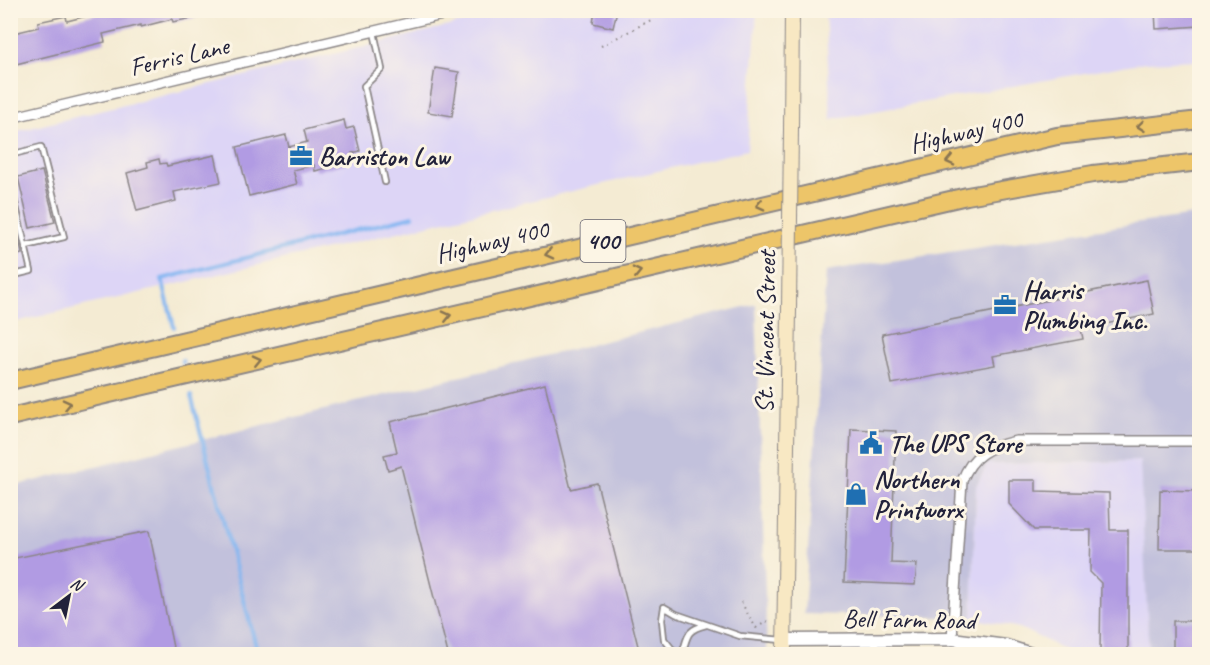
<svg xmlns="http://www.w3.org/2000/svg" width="1210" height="665" viewBox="0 0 1210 665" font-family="Caveat,sans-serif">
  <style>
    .built { fill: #ddd5f6 }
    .industrial { fill: #c2c1dc }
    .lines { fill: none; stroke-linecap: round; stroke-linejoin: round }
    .stream { stroke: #84b7f1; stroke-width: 4 }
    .building { fill: #b19be3 }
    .service-casing { stroke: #8b8687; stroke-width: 8 }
    .minor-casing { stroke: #8b8687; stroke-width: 12 }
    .tertiary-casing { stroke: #8b8687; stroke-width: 15 }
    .secondary-casing { stroke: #8b8687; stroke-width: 16 }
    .motorway-casing { stroke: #8b8687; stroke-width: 20 }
    .path { stroke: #8b8687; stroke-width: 2; stroke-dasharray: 1.5 4.5; stroke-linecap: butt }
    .service { stroke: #fff; stroke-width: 4.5 }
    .minor { stroke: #fff; stroke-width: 9 }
    .tertiary { stroke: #fff; stroke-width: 12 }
    .secondary { stroke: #f8e8c3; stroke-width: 14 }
    .motorway { stroke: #edc569; stroke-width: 16 }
    .secondary-bridge-casing { stroke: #8b8687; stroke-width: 16; stroke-linecap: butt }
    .secondary-bridge { stroke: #f8e8c3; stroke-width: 14 }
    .oneway { stroke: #887452 }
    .labels { text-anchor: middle; stroke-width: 6; stroke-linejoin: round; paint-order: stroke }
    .shield { fill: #fcf5e5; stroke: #63616e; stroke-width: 1.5 }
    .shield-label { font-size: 24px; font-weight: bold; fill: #22223b }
    .street-label { font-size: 26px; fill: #22223b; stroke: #fcf5e5 }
    .poi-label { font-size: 26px; font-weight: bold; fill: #22223b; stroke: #fcf5e5; text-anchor: start }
  </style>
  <rect width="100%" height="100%" fill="#fcf5e5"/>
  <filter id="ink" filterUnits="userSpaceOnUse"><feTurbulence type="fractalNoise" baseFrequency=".0167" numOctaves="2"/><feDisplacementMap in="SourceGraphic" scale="12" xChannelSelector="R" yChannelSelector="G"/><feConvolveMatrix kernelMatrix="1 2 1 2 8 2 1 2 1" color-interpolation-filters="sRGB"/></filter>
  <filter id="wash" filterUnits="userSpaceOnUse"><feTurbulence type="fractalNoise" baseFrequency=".008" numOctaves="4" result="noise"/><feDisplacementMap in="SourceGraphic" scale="24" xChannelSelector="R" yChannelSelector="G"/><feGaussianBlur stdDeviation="1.35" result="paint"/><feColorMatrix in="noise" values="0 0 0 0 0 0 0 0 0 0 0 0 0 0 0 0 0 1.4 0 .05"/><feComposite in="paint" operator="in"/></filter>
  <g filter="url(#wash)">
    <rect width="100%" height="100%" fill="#f4ebd3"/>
    <path class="built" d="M510,11H757L747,150L11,323L10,133Z
      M825,11H1199V60L1145,62L831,119Z
      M1141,461L1149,654H1073L1020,628L972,618L976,486L987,464Z"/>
    <path class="industrial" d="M1199,214V654H1149L1140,461L987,464L976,486L972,618L804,614L826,271Z
      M756,304L767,654H11L10,487Z"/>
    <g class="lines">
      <path class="stream" d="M174,327L162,279L413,216
        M182,360L183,363
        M191,396L258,654"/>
    </g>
    <g id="blocks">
      <path class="building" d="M110,10H207L208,15L173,22L172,19L141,27V25L103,34L105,42L16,64L10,34L39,27L38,22L66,16L67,21Z
        M595,10H617L613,28L593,23Z
        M1155,10H1200V26L1156,29Z
        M435,68L459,72L452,116L428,112Z
        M344,120L346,129L354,127L360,151L352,153L354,161L315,171L314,165L293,170L297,184L249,196L237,147L286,135L289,147L307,142L304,130Z
        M215,155L221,182L174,192L176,201L137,211L127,173L148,167L147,162L159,159L160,164L166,163L167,166Z
        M42,171L55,222L30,228L18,177Z
        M17,231L22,254L10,257V233Z
        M1147,280L1154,314L1081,329L1083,339L993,356L995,365L892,384L882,334Z
        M545,384L571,489L597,483L640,654H448L401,466L388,470L384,455L397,452L390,422Z
        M851,429L896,431L891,563L917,564L915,585L844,582Z
        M1009,480H1036V491L1109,493L1110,530H1128V654H1103L1100,651L1101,583L1090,572L1091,530H1034L1009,504Z
        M1160,490L1200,491V549H1159Z
        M149,531L174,652L160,654H109V651L91,654H10V559Z
        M1173,621H1200V654H1173Z"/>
    </g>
  </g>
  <g filter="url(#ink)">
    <use href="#blocks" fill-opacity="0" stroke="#8b8687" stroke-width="1.5"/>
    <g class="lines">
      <g class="service-casing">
        <path id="service" d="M374,32L382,69L364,86L385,182
          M10,155L41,147L64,237L26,246
          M10,181L31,271L10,276
          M676,654L664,639L662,620L664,607L676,614L740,636L782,640
          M682,654C688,637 685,630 706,625"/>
      </g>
      <g class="minor-casing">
        <path id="minor" d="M10,118L463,10
          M952,639L962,481C972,454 989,447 1016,441H1200"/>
      </g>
      <g class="tertiary-casing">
        <path id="tertiary" d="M785,640L952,639L1006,646L1031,654"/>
      </g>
      <g class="secondary-casing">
        <path id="secondary" d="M791,129L792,10
          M784,654L789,310"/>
      </g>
      <g class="motorway-casing">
        <path id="motorway" d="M10,381L1057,136L1200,120
          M10,417L967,196L1093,174L1200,162"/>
      </g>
      <path class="path" d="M601,46L651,20
        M741,602L756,628L771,619"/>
      <use href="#service" class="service"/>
      <use href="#minor" class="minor"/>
      <use href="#tertiary" class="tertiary"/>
      <use href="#secondary" class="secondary"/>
      <use href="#motorway" class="motorway"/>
      <g class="secondary-bridge-casing">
        <path id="secondary-bridge" d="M789,310L791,129"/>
      </g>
      <use href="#secondary-bridge" class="secondary-bridge"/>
    </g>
    <defs><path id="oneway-chevron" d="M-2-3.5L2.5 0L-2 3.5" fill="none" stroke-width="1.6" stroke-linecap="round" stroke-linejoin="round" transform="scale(1.5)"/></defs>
    <g class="oneway">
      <use href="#oneway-chevron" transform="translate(1141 126) rotate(174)"/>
      <use href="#oneway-chevron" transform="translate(950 161) rotate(167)"/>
      <use href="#oneway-chevron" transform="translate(760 205) rotate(167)"/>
      <use href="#oneway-chevron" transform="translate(549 254) rotate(167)"/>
      <use href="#oneway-chevron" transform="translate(637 272) rotate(-13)"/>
      <use href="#oneway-chevron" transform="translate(447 316) rotate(-13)"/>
      <use href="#oneway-chevron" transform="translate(257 360) rotate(-13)"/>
      <use href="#oneway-chevron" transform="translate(67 404) rotate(-13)"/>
    </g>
  </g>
  <defs>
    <g id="office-bare" transform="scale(1.8)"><path d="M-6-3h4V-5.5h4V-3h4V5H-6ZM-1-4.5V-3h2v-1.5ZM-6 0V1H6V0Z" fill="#1f6fb2" stroke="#fcf5e5" stroke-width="2.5" paint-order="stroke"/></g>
    <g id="civic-bare" transform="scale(1.8)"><path d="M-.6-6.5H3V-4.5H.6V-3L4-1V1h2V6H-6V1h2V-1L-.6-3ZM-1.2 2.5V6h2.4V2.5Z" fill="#1f6fb2" stroke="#fcf5e5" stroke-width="2.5" paint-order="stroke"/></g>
    <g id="shop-bare" transform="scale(1.8)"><path d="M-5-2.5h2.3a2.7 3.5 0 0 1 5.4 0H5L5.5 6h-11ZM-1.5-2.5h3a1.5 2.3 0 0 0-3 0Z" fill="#1f6fb2" stroke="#fcf5e5" stroke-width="2.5" paint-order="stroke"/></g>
  </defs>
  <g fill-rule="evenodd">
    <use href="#office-bare" x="301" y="156"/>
    <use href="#office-bare" x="1005" y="305"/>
    <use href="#civic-bare" x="871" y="443"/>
    <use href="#shop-bare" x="856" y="494"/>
  </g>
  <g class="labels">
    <rect class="shield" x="580.5" y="220" width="45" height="42" rx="4.5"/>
    <g class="shield-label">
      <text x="603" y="249">400</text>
    </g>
    <g class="street-label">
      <text transform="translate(179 56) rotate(-13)" y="9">Ferris Lane</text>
      <text transform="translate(966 131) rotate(-13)" y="9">Highway 400</text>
      <text transform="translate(492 241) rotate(-13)" y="9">Highway 400</text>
      <text transform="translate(765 332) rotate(-89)" y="9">St. Vincent Street</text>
      <text transform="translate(909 619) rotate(1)" y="9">Bell Farm Road</text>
    </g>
    <g class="poi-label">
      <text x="319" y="165">Barriston Law</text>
      <text x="1023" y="299">Harris<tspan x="1023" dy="30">Plumbing Inc.</tspan></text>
      <text x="889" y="452">The UPS Store</text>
      <text x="874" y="488">Northern<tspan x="874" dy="30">Printworx</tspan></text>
    </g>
  </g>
  <rect width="1210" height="665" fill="none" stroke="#fcf5e5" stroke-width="36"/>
  <g transform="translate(69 596) rotate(32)" stroke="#fcf5e5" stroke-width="4.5" paint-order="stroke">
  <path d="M0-4.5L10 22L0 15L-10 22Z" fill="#22223b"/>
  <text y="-9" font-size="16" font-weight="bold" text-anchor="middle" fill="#22223b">N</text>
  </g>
</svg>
